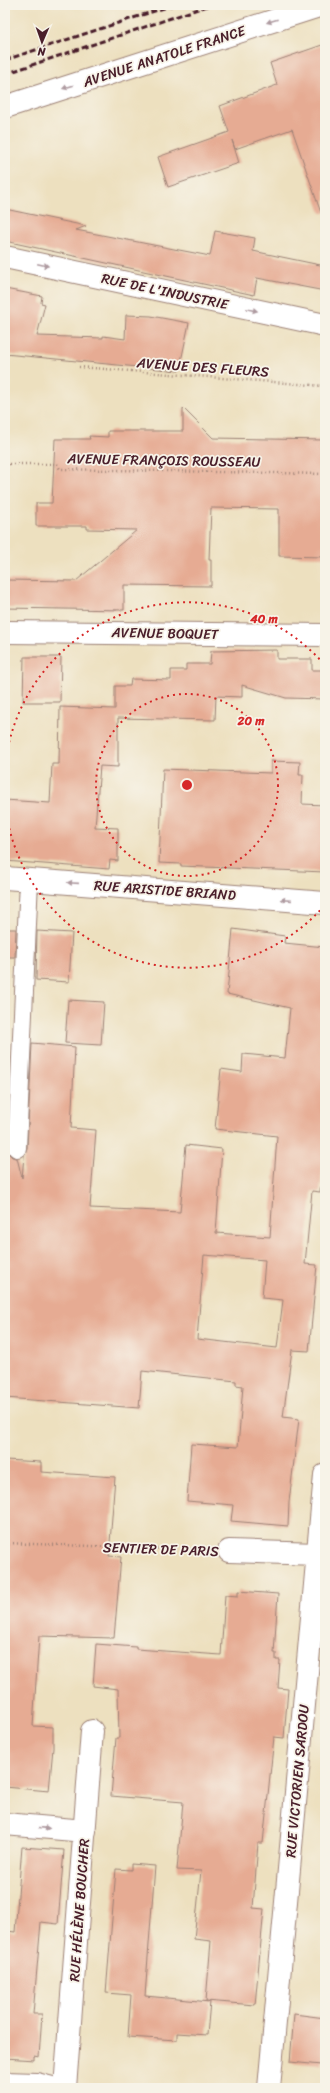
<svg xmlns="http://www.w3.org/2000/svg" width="330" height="2093" viewBox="0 0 330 2093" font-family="Sriracha,sans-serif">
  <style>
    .building { fill: #e6ab93; fill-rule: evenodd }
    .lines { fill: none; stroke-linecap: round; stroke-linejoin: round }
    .lane-casing { stroke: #9c8075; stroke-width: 20 }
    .street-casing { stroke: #9c8075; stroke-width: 24 }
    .path { stroke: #9c8075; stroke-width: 2.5; stroke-dasharray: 1 3; stroke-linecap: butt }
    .lane { stroke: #fff; stroke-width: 18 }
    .street { stroke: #fff; stroke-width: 22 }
    .rail { stroke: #4a1f2b; stroke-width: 3; stroke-dasharray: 6 3; stroke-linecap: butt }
    .oneway { fill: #ae9aa0 }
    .ring { fill: none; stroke: #d62828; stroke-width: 2; stroke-dasharray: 2 4 }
    .labels { text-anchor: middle; stroke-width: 3.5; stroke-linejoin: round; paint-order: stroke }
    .street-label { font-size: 14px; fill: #4a1f2b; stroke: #f7f3e8 }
    .centre { fill: #d62828; stroke: #f7f3e8; stroke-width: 2 }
    .ring-label { font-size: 12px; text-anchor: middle; font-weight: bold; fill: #d62828; stroke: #f7f3e8; stroke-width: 3.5; stroke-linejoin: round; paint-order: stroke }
  </style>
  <rect width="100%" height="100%" fill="#f7f3e8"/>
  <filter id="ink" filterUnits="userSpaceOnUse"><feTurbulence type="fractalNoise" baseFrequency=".025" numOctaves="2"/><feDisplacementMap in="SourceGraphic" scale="8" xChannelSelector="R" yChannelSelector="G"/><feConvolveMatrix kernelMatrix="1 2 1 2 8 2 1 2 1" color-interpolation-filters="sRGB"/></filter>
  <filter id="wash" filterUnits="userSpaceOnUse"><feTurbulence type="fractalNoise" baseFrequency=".012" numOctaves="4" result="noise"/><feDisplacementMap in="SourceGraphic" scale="16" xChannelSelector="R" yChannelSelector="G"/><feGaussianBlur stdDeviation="0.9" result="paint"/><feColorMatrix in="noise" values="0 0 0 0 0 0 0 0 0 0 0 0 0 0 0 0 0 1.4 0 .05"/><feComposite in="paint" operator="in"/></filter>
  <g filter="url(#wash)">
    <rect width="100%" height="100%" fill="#ede0bf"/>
    <g id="blocks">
      <path class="building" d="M325,44V213H321L292,129L235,149L232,140L239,163L168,187L158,157L229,132L220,106L277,85L270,63Z
        M5,209L86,226L76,230L210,256L215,231L255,238L253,251L325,266V291L257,278L254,295L5,241Z
        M5,289L42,296L41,303L45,304L37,336L103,338V336L125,339L126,315L151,316L189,323L179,371L5,354Z
        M183,408L213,438L325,440V557L279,556V509L211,508L209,560H211V586L124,585V610L5,608V580L76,581L137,530L87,529V526H36V503H52L55,439H90L89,436L108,437V431H183Z
        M277,650V659H312V670H325V699L286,698L242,685V697L216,696L215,720L118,718V767L100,766L95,827L118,828V861L110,860L109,869L5,861V800L50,803L52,764H59L60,707L115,709V686H130L131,679L171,680V670H186V664H210L211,651Z
        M24,657H61L60,702H23Z
        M271,761L300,762L299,775H303L302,804L325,805V872L181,866V864L159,863L163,769L271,773Z
        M5,929H16L15,957H5Z
        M233,929L285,936L284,943L325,947V1140L320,1192L312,1191L305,1264L317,1265L309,1351L292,1350L283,1417L299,1419L289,1502L288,1526L231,1521L233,1505L187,1501L191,1444L238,1447L243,1386L236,1385V1381L142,1371L139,1408L5,1398V1144H7L8,1153L12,1157L17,1158L22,1178L24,1156L27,1148L32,1043L75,1047L71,1128L96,1130L90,1208L180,1212L186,1145L222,1149L216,1233L270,1237L277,1136L215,1129L221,1069L242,1072L243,1054L285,1058L290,1008L227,994ZM204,1255L265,1260L262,1298L283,1300L277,1348L197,1339Z
        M37,931L72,933L69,982L36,980Z
        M68,1000L104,1002L101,1045L65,1043Z
        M5,1460L41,1462V1472L115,1477L109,1556L121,1557L114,1638L39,1636L33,1726L53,1727V1748L49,1791L5,1787Z
        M238,1591L278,1594L274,1653H276V1660H280L278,1688L288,1689L284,1738L274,1737L263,1843H258L253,1908L264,1909L255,2005L206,2001L211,1941L194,1939L201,1871L177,1870L183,1802L111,1796L116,1738H119L118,1689L93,1686L96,1644L136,1647V1649L221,1655L225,1595L238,1596Z
        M22,1847L64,1850L58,1924L41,1922L33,2014H42L39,2057L34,2056V2060L5,2058V1966L8,1931L15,1932Z
        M131,1864L155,1866L145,1996L210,2002L207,2035L177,2033V2040L128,2037L131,1995L106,1993L116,1869L131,1870Z
        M294,2014L325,2018L321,2065L290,2062Z"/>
    </g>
  </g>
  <g filter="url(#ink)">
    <use href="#blocks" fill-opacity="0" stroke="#9c8075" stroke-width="1"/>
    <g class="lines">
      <g class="lane-casing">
        <path id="lane" d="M17,1148L29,880"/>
      </g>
      <g class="street-casing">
        <path id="street" d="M5,107L322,5
          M5,257L325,325
          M5,632L325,635
          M5,878L325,903
          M229,1551L317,1554
          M5,1824L85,1831
          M5,2083L36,2084L52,2088
          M65,2088L92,1731
          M269,2088L325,1475"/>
      </g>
      <path class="path" d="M79,367L325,386
        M5,464H57L60,469L325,474
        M5,1543L203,1550"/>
      <use href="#lane" class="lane"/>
      <use href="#street" class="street"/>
      <path class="rail" d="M5,60L173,5
        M5,74L210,5"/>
    </g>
    <defs><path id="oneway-solid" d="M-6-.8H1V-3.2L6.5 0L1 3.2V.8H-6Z"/></defs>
    <g class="oneway">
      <use href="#oneway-solid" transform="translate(272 21) rotate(162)"/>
      <use href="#oneway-solid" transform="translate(68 87) rotate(162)"/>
      <use href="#oneway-solid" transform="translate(43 265) rotate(12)"/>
      <use href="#oneway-solid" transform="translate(252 310) rotate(12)"/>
      <use href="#oneway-solid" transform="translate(73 883) rotate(-176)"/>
      <use href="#oneway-solid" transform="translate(286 900) rotate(-176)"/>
      <use href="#oneway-solid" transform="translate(44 1828) rotate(5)"/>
    </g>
  </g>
  <g class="ring">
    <circle cx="187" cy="785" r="91"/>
    <path d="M324 906A183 183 0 0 1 5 804M5 766A183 183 0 0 1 324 664"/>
  </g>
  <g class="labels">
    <g class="street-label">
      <text transform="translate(164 56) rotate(-18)" y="5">AVENUE ANATOLE FRANCE</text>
      <text transform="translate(165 291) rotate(12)" y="5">RUE DE L'INDUSTRIE</text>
      <text transform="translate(203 367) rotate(4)" y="5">AVENUE DES FLEURS</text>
      <text transform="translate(164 460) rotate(1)" y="5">AVENUE FRANÇOIS ROUSSEAU</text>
      <text transform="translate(165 633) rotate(1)" y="5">AVENUE BOQUET</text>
      <text transform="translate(165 890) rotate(4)" y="5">RUE ARISTIDE BRIAND</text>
      <text transform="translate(161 1549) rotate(2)" y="5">SENTIER DE PARIS</text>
      <text transform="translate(297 1781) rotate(-85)" y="5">RUE VICTORIEN SARDOU</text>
      <text transform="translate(79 1910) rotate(-86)" y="5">RUE HÉLÈNE BOUCHER</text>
    </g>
  </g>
  <circle cx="187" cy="785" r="6" class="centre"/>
  <g class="ring-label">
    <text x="264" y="623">40 m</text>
    <text x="251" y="725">20 m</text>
  </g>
  <rect width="330" height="2093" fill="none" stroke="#f7f3e8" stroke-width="20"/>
  <g transform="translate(42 42) rotate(182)" stroke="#f7f3e8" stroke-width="3" paint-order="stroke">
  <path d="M0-3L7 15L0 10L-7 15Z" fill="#4a1f2b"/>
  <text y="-6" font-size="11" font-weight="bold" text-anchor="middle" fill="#4a1f2b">N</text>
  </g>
</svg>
